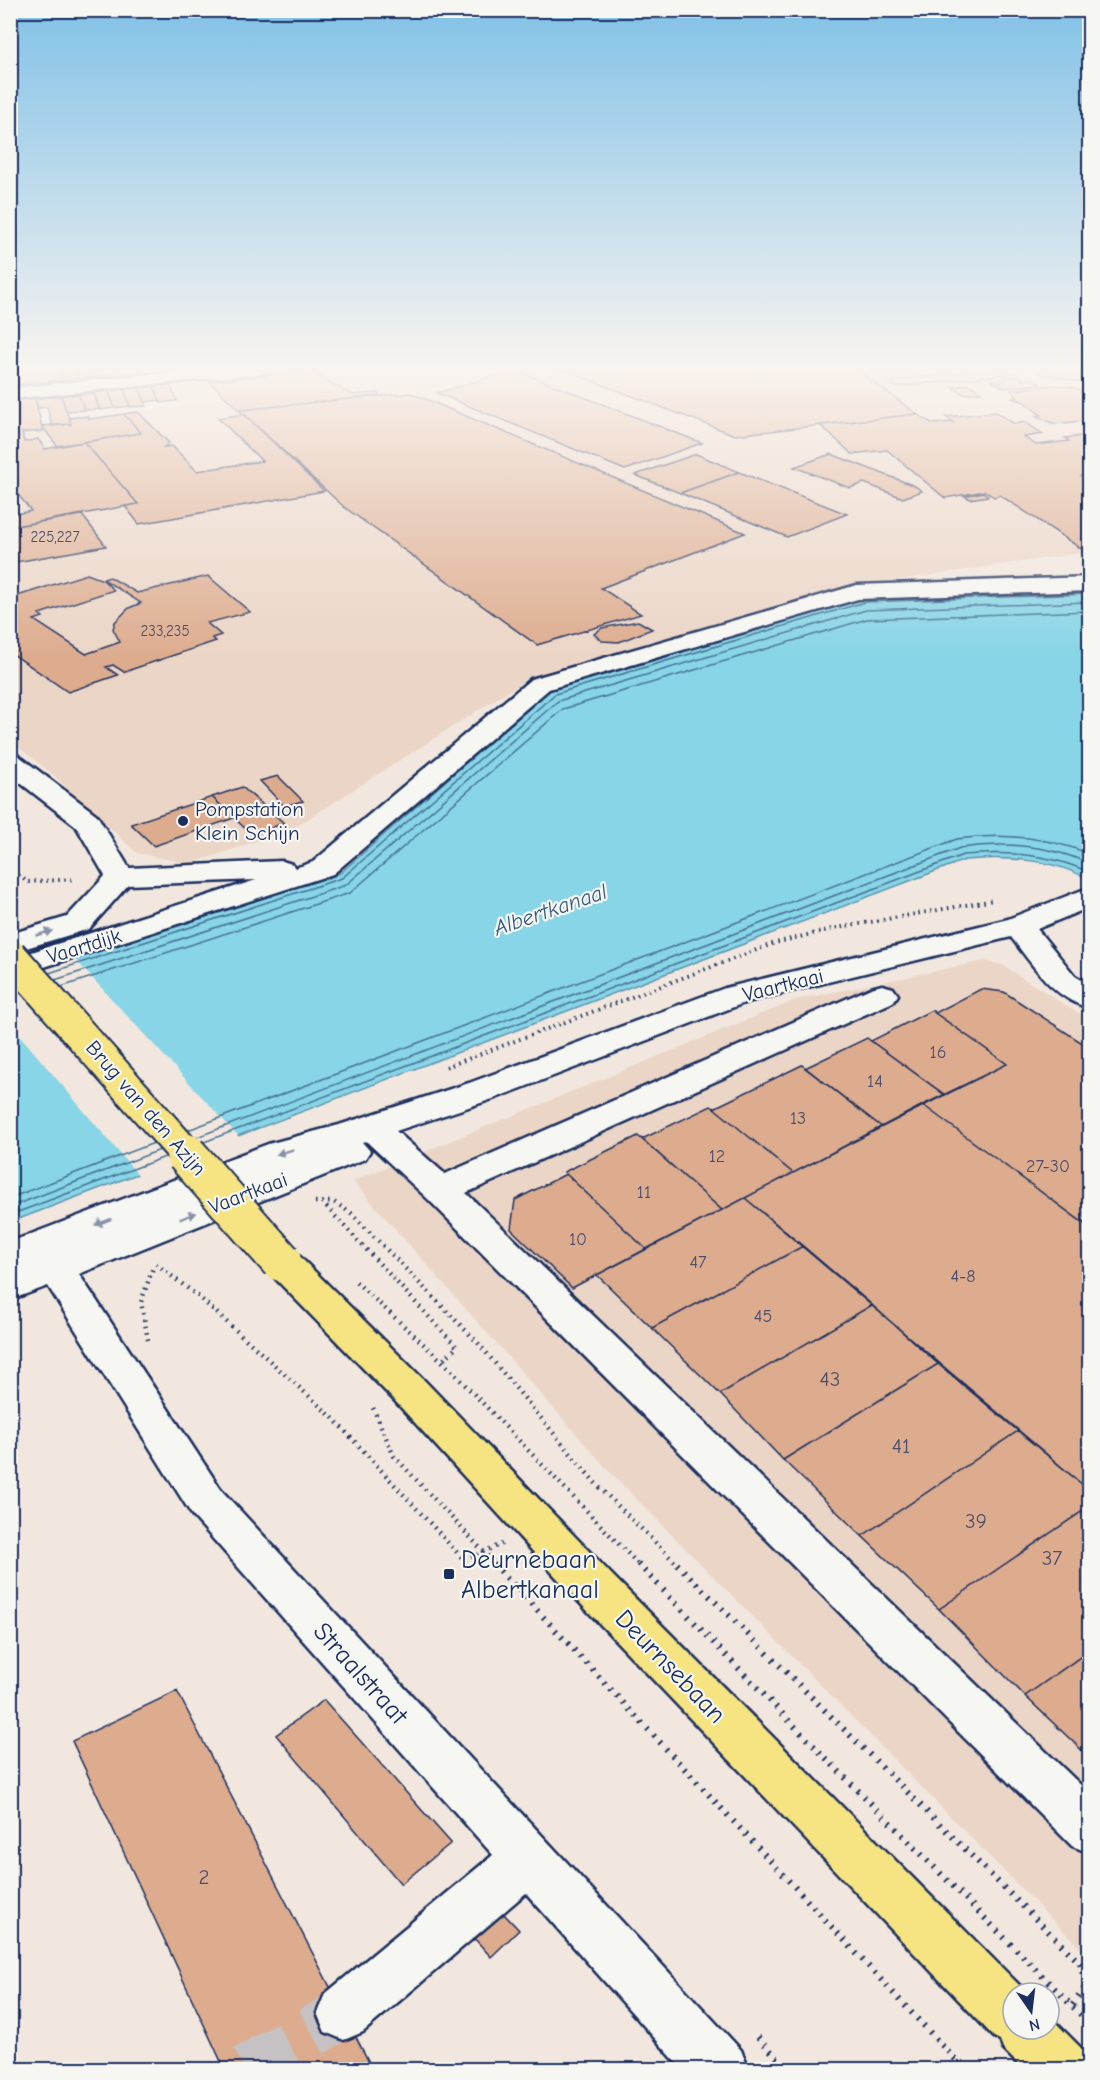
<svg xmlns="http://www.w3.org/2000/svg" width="1100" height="2080" viewBox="0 0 1100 2080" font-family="'Comic Neue',sans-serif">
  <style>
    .built { fill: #ebd5c6 }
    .water { fill: #87d5e6; stroke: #5c93b0; stroke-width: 1.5 }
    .pier { fill: #f1e7de }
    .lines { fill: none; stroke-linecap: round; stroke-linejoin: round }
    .shore { stroke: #467194; stroke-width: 1.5 }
    .building { fill: #ddac8f; stroke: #1b2f5e; stroke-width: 1.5 }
    .minor-tunnel { stroke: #c6c2c4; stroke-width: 50; stroke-dasharray: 50 26; stroke-linecap: butt }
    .minor-casing { stroke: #1b2f5e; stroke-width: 5 }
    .major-casing { stroke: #1b2f5e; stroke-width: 5 }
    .path-far2 { stroke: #1b2f5e; stroke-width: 4; stroke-dasharray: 1.5 4.5; stroke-linecap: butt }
    .path-far1 { stroke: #1b2f5e; stroke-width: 4.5; stroke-dasharray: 1.5 5; stroke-linecap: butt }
    .path { stroke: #1b2f5e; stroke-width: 6; stroke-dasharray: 2 7; stroke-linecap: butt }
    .minor { fill: #f6f6f2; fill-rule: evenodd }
    .major { fill: #f6e381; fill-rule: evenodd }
    .major-bridge-far1-casing { stroke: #1b2f5e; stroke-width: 36; stroke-linecap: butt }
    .major-bridge-casing { stroke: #1b2f5e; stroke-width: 44; stroke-linecap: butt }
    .major-bridge-far1 { stroke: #f6e381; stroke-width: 32 }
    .major-bridge { stroke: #f6e381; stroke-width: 40 }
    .oneway { fill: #8892a8 }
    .poi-dot { fill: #1b2f5e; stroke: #f6f6f2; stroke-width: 2 }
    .labels { text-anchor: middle; stroke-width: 4.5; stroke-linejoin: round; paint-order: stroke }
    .far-number-label { font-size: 15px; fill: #4c4e6a }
    .number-label { font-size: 18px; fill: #4c4e6a }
    .poi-label { font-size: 21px; fill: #1b2f5e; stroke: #f6f6f2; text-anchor: start }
    .street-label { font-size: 21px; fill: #1b2f5e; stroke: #f6f6f2 }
    .near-number-label { font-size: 21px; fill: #4c4e6a }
    .water-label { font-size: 22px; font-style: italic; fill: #365880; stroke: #f6f6f2 }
    .near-poi-label { font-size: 26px; fill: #1b2f5e; stroke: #f6f6f2; text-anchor: start }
    .near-street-label { font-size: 26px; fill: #1b2f5e; stroke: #f6f6f2 }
  </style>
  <rect width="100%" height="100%" fill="#f1e7de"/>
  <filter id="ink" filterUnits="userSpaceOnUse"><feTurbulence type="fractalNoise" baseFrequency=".0167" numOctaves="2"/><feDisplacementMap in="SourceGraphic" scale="12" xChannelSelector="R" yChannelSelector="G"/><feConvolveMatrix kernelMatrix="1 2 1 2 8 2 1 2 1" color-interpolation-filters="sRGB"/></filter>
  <g filter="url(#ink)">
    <path class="built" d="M355,366H585L592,373L662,366H1089V552L850,587L524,681L292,829L190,864L137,853L52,774L11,741L10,435L43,431L42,426L71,424L69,418L87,416L89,419L178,405L170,385Z
      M984,961L1002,965L1089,1020V1957L608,1470L353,1181L796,1000Z"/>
    <path class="water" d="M1089,588V880C1056,859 1004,856 965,860L11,1222V980L340,873L551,689L864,596Z"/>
    <path class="pier" d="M72,956L240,1138L139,1176L10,1024V977Z"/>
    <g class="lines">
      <path class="shore" d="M49,973L342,878L555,694L865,602L1090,594
        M55,980L346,885L558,701L866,610L1090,602
        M61,987L350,893L563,709L867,619L1090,611
        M188,1130L957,839C1001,833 1048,837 1090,854
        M197,1137L960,848C1003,842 1050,845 1090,864
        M204,1142L963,855C1006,851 1051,853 1090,873
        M10,1198L154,1143
        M10,1207L160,1150
        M10,1215L165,1157"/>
    </g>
    <path class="building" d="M10,366H59L63,380L10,385Z
      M59,366H74L78,378L63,380Z
      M74,366H90L94,377L78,378Z
      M90,366H105L109,375L94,377Z
      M105,366H121L125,374L109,375Z
      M121,366H137L140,372L125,374Z
      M553,366H580L592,373L661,366H851L917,414L735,435Z
      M867,366H911L914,368L875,372Z
      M969,366H988L1017,373L896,387L889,381L966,372Z
      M1049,366H1090V375L1078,382L1038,373Z
      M515,370L702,443L625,470L437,393Z
      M310,371L352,395L378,393L379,396L239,410L209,381Z
      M1019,376L1023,379L1021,380L1032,379L1040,384L1004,388L996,383L1007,381L996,383L991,380Z
      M969,384L981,392L964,394L952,387Z
      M170,385L177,401L161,403L154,386Z
      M1055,385L1071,387L1090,394V420L1055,424L1036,416L1041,415L1023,401L1011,398H1018L1011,390Z
      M154,386L160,400L145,402L139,388Z
      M139,388L147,406L130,407L124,389Z
      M124,389L130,406L115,408L108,391Z
      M108,391L115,408L100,410L94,393Z
      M94,393L99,409L85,410L78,394Z
      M411,393L745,533L601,588L641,614L537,645L344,507L239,410Z
      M78,394L85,410L67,411L61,396Z
      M61,396L71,424L52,426L47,407L38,408L35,398Z
      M35,398L43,431L22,433L24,442L38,439L45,449L84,442L138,504L10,527V515L31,511L10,484V401Z
      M138,412L169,443L164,447L172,446L197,471L262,461L218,418L244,414L324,491L139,524L125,506L138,504L84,442L141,433L124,414Z
      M996,412L1015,424L1025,422L1043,434L1024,437L1036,445L1069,441L1065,438L1081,436L1090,439V474L1081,476L1090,481V549L1083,550L1000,495L994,497L985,491L945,498L887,450L852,454L820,425L917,414L933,424L953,422L946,417Z
      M124,414L141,433L57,446L42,426L71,424L69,418L87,416L89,419Z
      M696,454L739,472L680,493L635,475Z
      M831,454L915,486L922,491L903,498L864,483L850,488L794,467Z
      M739,472L847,514L787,537L680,493Z
      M983,492L988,496L970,499L965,496Z
      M82,515L106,546L10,563V527Z
      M87,574L103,580L114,590L39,614L43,617L34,620L86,654L120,642L113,629L115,622L129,608L141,603L103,579L110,577L137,593L208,576L250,612L207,623L221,635L212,638L216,641L124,672L113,665L106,667L118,675L68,692L10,652V603L16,601L11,598Z
      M638,621L652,629L619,642L602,641L594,634L602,628Z
      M278,776L303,801L284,806L260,781Z
      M242,787L284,823L252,835L212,797Z
      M212,797L234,818L154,846L131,824Z
      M981,989L1004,992L1090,1048V1228L923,1105L1007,1064L935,1013Z
      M932,1010L935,1013L1007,1064L945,1095L871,1041Z
      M867,1038L871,1041L945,1095L882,1127L805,1068Z
      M802,1065L882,1127L793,1173L714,1108Z
      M923,1105L1090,1228V1491L745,1198Z
      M711,1106L714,1108L793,1173L722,1210L642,1139Z
      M638,1136L722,1210L646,1249L564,1172Z
      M566,1174L646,1249L572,1288L511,1229L515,1200Z
      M745,1198L803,1246L652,1328L597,1275Z
      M803,1246L872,1305L720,1394L652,1328Z
      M872,1305L938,1364L783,1460L720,1394Z
      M938,1364L1018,1431L862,1536L783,1460Z
      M1018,1431L1090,1491V1506L939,1609L862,1536Z
      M1090,1506V1650L1025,1696L939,1609Z
      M1090,1650V1758L1025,1696Z
      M177,1691L373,2070H225L72,1741Z
      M324,1700L451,1843L401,1884L276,1735Z
      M504,1914L519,1930L491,1957L475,1939Z"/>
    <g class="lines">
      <path class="minor-tunnel" d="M246,2070L344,2013"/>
      <g class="minor-casing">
        <path id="minor" d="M234,366H297L288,371L10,399V388Z
          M1090,577V591L858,599L549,689L333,874L10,978V959L256,880L128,885L89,929L10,953V934L67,917L105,876L76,826L10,775V754L19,756L97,815L129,868L282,861L292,864L295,868L313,862L531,679L857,585Z
          M1090,887V907L1037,929L1075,976L1090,985V1008C1053,999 1033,965 1011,937L747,1002L493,1099L396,1131L445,1174L871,988L882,985L893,988L898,995L893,1002L466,1193L1090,1794V1853L1072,1846L428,1199L366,1141L362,1142L370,1151L365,1159L79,1274L222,1491L741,2050L749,2070H683L526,1893L363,2032L344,2040L325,2032L317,2013L325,1994L493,1855L192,1515L48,1286L10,1300V1271L15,1269L10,1270V1242L268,1144L339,1125L469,1083L725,988L1008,919Z"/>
      </g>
      <g class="major-casing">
        <path id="major" d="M281,1248L294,1251L423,1379L612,1575L1027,1993H1013V2029H1049V2016L1083,2050L1090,2070H1024L1003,2049L1000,2040L994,2037L580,1603L395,1401L268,1271L262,1261L268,1251Z"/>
      </g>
      <path class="path-far2" d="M10,867L27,882L75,879
        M446,1067L775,943L832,929L994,900"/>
      <path class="path-far1" d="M315,1202H334L351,1213L478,1343L597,1485L678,1565
        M322,1202L457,1347L442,1361
        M156,1264L199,1297L332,1417L464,1560L502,1544
        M356,1282L442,1361L639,1565
        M148,1340L141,1302L154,1265
        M373,1408L394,1456L496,1565"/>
      <path class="path" d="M494,1564L965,2070
        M638,1564L801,1733L1090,2024
        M677,1564L1080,1963L1086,1986L1072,2006
        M758,2037L788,2070"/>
      <use href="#minor" class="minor"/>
      <use href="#major" class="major"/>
      <g class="major-bridge-far1-casing">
        <path id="major-bridge-far1" d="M10,955L188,1156"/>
      </g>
      <g class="major-bridge-casing">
        <path id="major-bridge" d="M186,1154L281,1261"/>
      </g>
      <use href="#major-bridge-far1" class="major-bridge-far1"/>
      <use href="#major-bridge" class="major-bridge"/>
    </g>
    <defs><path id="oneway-solid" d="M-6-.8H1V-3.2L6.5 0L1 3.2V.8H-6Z" transform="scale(1.5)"/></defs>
    <g class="oneway">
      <use href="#oneway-solid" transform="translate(44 933) rotate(-17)"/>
      <use href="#oneway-solid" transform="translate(285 1152) rotate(163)"/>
      <use href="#oneway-solid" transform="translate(188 1216) rotate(-22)"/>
      <use href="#oneway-solid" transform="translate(103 1222) rotate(159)"/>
    </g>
  </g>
  <linearGradient id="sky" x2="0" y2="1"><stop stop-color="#81c1e7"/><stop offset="0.56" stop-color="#f9f4f0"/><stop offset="1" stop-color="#f9f4f0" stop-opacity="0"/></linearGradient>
  <rect width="1100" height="657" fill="url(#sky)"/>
  <g class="poi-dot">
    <circle cx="183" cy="821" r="6"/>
    <rect x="443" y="1568" width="12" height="12" rx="3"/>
  </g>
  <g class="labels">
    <g class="far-number-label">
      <text x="55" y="542">225,227</text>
      <text x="165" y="636">233,235</text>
    </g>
    <g class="number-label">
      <text x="938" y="1058">16</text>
      <text x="875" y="1087">14</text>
      <text x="798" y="1124">13</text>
      <text x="717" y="1162">12</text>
      <text x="1048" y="1172">27-30</text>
      <text x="644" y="1198">11</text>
      <text x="578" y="1245">10</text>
      <text x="698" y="1268">47</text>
      <text x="963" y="1282">4-8</text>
      <text x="763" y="1322">45</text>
    </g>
    <g class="poi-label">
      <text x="195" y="816">Pompstation<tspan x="195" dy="24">Klein Schijn</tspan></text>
    </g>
    <g class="street-label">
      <text transform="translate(84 946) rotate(-17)" y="7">Vaartdijk</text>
      <text transform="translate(783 985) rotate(-14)" y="7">Vaartkaai</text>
      <text transform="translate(146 1108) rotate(49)" y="7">Brug van den Azijn</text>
      <text transform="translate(248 1193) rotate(-21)" y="7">Vaartkaai</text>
    </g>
    <g class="near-number-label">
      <text x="830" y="1386">43</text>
      <text x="901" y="1453">41</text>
      <text x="976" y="1528">39</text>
      <text x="1052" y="1565">37</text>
      <text x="204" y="1884">2</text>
    </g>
    <g class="water-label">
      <text transform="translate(550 909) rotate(-19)" y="8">Albertkanaal</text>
    </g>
    <g class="near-poi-label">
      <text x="461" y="1568">Deurnebaan<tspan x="461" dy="30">Albertkanaal</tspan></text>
    </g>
    <g class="near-street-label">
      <text transform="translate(671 1666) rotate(46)" y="9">Deurnsebaan</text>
      <text transform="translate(361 1673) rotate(48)" y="9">Straalstraat</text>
    </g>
  </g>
  <rect width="1100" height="2080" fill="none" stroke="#f6f6f2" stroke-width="36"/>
  <rect x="18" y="18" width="1064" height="2044" fill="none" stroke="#1b2f5e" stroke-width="2" filter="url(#ink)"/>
  <g transform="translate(1031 2011) rotate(166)"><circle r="28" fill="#f6f6f2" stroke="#9ea6b7" stroke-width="1.5"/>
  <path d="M0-4.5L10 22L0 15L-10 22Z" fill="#1b2f5e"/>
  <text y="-9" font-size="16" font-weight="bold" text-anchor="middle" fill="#1b2f5e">N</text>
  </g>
</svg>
